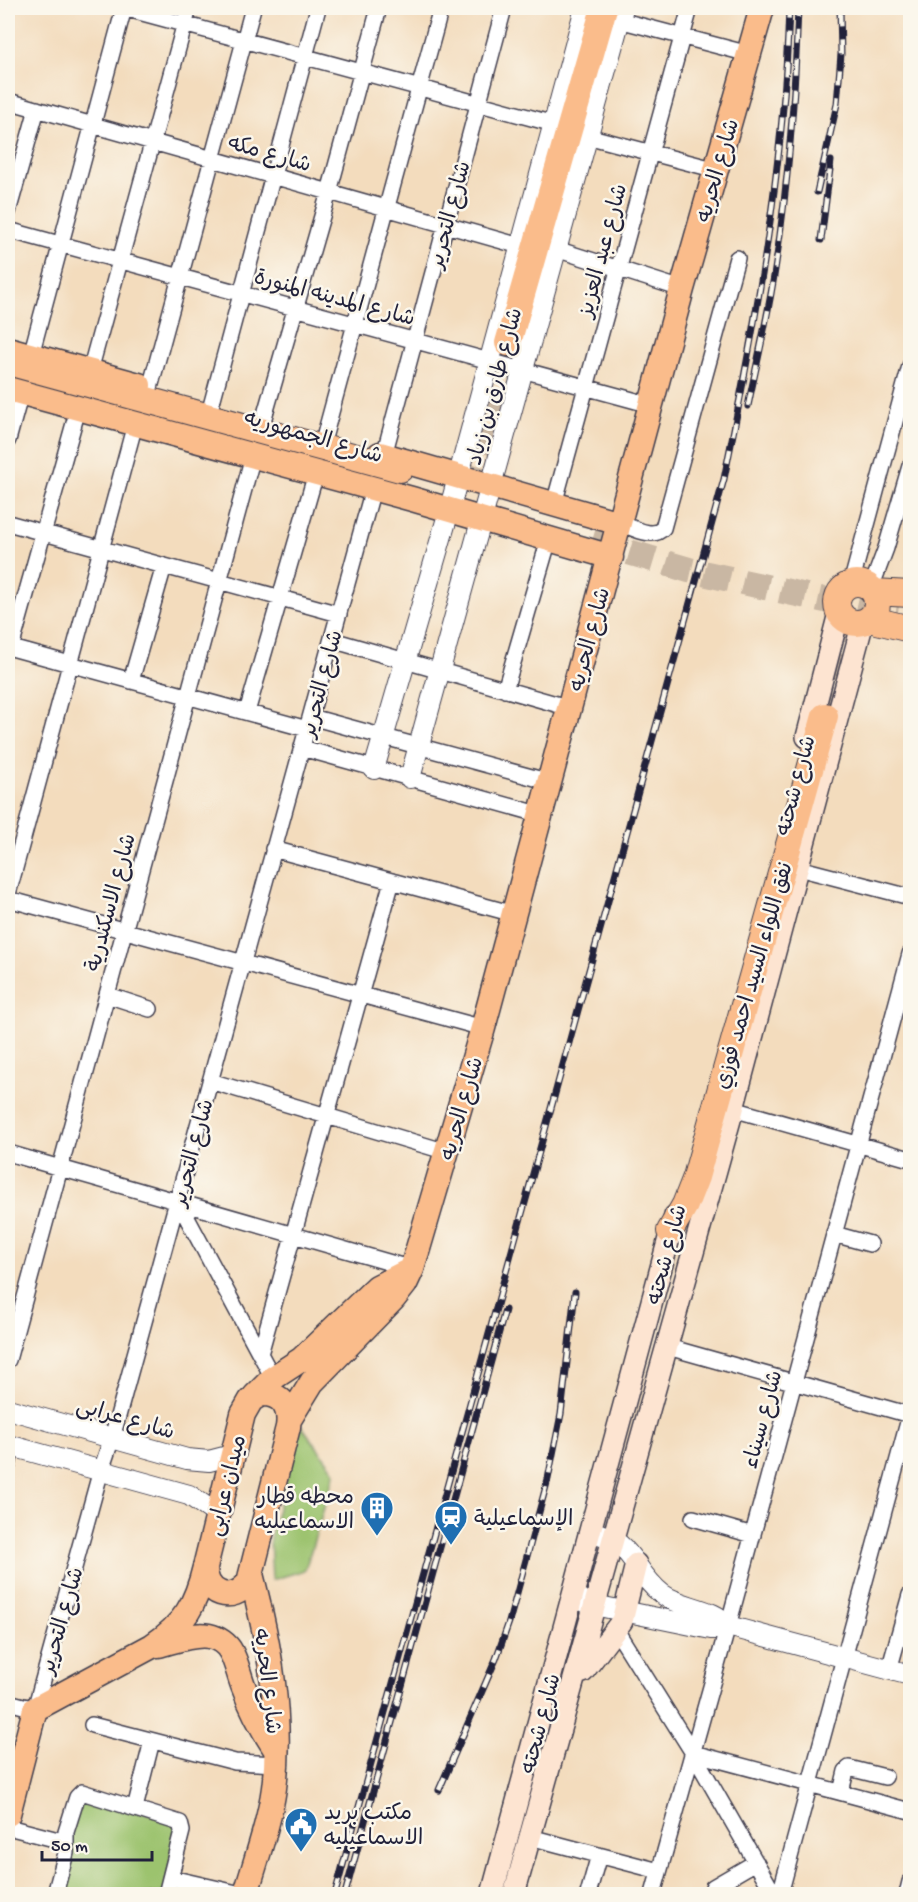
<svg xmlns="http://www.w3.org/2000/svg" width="918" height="1902" viewBox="0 0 918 1902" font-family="'Gochi Hand','Playpen Sans Arabic',sans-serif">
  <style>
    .green { fill: #9cc36e; stroke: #5f7254; stroke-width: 1.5 }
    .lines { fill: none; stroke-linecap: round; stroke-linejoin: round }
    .trunk-tunnel { stroke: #c9b7a3; stroke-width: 26; stroke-dasharray: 26 13; stroke-linecap: butt }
    .minor-casing { stroke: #413e4e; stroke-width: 18 }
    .tertiary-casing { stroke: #413e4e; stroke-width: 22 }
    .secondary-casing { stroke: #413e4e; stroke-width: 24 }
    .primary-casing { stroke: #413e4e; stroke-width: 27 }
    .trunk-casing { stroke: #413e4e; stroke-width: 28 }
    .minor { stroke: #fff; stroke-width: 15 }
    .tertiary { stroke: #fff; stroke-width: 20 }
    .secondary { stroke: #fde4d1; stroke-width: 21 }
    .primary { stroke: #fabc8b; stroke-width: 24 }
    .trunk { stroke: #fabc8b; stroke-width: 26 }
    .rail-casing { stroke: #22223b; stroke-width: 7 }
    .rail { stroke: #fbf7ec; stroke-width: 4.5; stroke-dasharray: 14; stroke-linecap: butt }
    .labels { text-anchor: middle; stroke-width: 5; stroke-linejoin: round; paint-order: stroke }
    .street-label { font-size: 22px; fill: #22223b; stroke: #fbf7ec }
    .poi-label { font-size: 22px; fill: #22223b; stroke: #fbf7ec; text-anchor: start }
  </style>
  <rect width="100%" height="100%" fill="#fbf7ec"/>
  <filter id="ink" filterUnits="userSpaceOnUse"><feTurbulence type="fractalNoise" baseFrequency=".0167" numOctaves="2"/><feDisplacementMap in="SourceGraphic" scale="12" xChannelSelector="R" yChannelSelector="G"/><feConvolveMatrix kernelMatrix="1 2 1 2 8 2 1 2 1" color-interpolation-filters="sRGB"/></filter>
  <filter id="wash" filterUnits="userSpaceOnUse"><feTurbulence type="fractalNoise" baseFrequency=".008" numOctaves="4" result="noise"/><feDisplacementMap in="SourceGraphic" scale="24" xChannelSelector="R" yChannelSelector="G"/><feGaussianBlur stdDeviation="1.35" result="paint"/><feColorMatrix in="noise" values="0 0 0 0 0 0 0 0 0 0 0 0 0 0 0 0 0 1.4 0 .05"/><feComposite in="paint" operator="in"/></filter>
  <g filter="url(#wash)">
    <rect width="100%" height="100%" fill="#f3dcbd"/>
    <path class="green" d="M301,1425L335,1472L305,1570L272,1580L270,1537Z
      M77,1797L177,1820L166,1894H55Z"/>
  </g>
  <g filter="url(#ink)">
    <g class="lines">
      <path class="trunk-tunnel" d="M472,490L473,467L508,343
        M592,541L689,570L897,616
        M825,716C833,684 854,635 843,604"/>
      <g class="minor-casing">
        <path id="minor" d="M124,8L554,124
          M619,20L749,54
          M8,101L520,246
          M587,136L717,170
          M8,212L37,109
          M8,230L651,405
          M556,249L682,289
          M31,355L124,8
          M90,371L189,8
          M150,388L253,8
          M211,406L318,8
          M263,421L329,192L379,8
          M324,438L441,8
          M8,440L21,393
          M384,455L504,8
          M554,504L690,8
          M8,523L339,614
          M619,523C632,527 653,540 663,528L737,258
          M851,584L910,366
          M871,588L886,548L910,466
          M332,640L570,708
          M8,647L307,729
          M11,648L78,409
          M131,681L164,566
          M505,690L549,539
          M247,712L316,473
          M311,717L550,782
          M302,748L542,815
          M273,849L514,914
          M798,868L910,897
          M8,894L135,424
          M8,899L483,1028
          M107,995L150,1009
          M210,1081L447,1152
          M733,1109L910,1159
          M8,1153L412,1269
          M178,1201L273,1378
          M834,1234L870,1244
          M668,1347L910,1415
          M260,1354L392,881
          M8,1360L253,456
          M8,1465L12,1446
          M693,1518L753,1535
          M616,1630L693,1753L774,1894
          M889,1670L910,1595
          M8,1702L35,1709L101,1470L112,1438L373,489
          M92,1725L235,1762L276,1764
          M693,1753L910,1811
          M841,1792L846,1771L849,1768L885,1777
          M135,1808L152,1741
          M8,1827L66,1842
          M530,1837L659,1871
          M171,1878L241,1894
          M713,1887L756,1862
          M55,1894L66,1853V1832L77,1797L82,1792L180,1823L182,1831L166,1894
          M588,1894L599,1855
          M653,1894L728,1626L910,954
          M780,1894L910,1415
          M907,1894L910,1882"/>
      </g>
      <g class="tertiary-casing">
        <path id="tertiary" d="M374,769L449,511L585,8
          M410,778L623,8
          M8,1409L187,1459L209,1461L232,1455
          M8,1445L189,1495L218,1515
          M590,1532C632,1538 633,1572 662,1594C681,1608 715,1608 728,1626L910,1675
          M573,1595L589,1604L711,1629H720L728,1626"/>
      </g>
      <g class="secondary-casing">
        <path id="secondary" d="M807,737L839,613
          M583,1672L622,1621L636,1564
          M492,1894L675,1216
          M514,1894L733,1109L863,622"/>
      </g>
      <g class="primary-casing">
        <path id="primary" d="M8,349L139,385
          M8,389L412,499L611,557
          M380,454L619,523
          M261,1394C281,1393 291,1407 288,1427L249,1582C232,1604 205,1595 205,1567L243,1414L251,1400Z
          M255,1396L273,1378L302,1359L377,1287L412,1269
          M290,1418L312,1382L394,1298L405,1284L412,1269L483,1028L682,289L762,8
          M159,1645C174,1641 194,1633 209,1636C218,1638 227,1644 231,1652C237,1663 239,1676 244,1688C252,1710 263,1730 276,1750
          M8,1814L35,1709L152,1646C185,1624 196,1604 205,1567
          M246,1894C256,1859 269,1824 274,1788C283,1716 269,1643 251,1574"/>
      </g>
      <g class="trunk-casing">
        <path id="trunk" d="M508,343L604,8
          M8,362L400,469
          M837 603a20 20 0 1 1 40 0a20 20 0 1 1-40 0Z
          M874,592L910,594
          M869,619L910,629
          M670,1231L685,1205L696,1177L825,716"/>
      </g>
      <use href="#minor" class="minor"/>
      <use href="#tertiary" class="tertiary"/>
      <use href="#secondary" class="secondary"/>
      <use href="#primary" class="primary"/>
      <use href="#trunk" class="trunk"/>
      <g class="rail-casing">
        <path id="rail" d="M817,192L837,104L841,54L840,8
          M821,240L831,161
          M748,406C757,363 767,320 774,276C788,187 795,97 798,8
          M439,1790L496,1659L509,1622L548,1479L561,1414L575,1292
          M335,1894L724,479C756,322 784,169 789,8
          M345,1894L505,1310"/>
      </g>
      <use href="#rail" class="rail"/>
    </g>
  </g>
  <defs>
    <g id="building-pin" transform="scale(1.725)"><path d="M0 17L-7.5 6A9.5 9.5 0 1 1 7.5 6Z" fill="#1f6fb2" stroke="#fbf7ec"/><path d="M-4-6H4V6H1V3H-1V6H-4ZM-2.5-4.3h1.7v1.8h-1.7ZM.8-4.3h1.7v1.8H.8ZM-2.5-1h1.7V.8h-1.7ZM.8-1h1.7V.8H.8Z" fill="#fff"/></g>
    <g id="station-pin" transform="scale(1.725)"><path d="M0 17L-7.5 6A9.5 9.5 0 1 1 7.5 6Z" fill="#1f6fb2" stroke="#fbf7ec"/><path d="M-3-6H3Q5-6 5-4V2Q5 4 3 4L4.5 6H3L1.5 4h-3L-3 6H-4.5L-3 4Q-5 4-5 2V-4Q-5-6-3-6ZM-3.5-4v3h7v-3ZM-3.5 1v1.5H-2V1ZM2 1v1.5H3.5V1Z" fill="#fff"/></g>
    <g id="civic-pin" transform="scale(1.725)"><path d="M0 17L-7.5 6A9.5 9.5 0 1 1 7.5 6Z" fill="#1f6fb2" stroke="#fbf7ec"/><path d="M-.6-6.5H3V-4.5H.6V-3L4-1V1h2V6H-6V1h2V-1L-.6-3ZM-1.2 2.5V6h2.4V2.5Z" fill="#fff"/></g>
  </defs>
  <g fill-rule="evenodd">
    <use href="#building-pin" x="377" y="1508"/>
    <use href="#station-pin" x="451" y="1517"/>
    <use href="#civic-pin" x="301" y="1824"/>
  </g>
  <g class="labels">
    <g class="street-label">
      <text transform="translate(270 152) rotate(16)" y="8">شارع مكه</text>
      <text transform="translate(716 170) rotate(-74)" y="8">شارع الحريه</text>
      <text transform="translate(448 214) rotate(-75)" y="8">شارع التحرير</text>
      <text transform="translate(601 250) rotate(-75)" y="8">شارع عبد العزيز</text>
      <text transform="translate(335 296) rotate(15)" y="8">شارع المدينه المنورة</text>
      <text transform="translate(493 386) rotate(-75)" y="8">شارع طارق بن زياد</text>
      <text transform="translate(314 435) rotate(16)" y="8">شارع الجمهوريه</text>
      <text transform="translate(588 639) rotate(-75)" y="8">شارع الحريه</text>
      <text transform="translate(320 683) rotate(-75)" y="8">شارع التحرير</text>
      <text transform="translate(794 785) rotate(-75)" y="8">شارع شحته</text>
      <text transform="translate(109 902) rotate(-75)" y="8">شارع الاسكندرية</text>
      <text transform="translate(752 975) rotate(-74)" y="8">نفق اللواء السيد احمد فوزي</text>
      <text transform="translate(460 1108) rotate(-74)" y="8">شارع الحريه</text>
      <text transform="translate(191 1152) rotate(-75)" y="8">شارع التحرير</text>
      <text transform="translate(665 1254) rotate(-75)" y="8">شارع شحته</text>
      <text transform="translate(126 1417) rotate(16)" y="8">شارع عرابى</text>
      <text transform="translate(761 1419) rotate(-75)" y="8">شارع سيناء</text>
      <text transform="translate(225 1485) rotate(-76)" y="8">ميدان عرابى</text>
      <text transform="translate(60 1620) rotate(-74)" y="8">شارع التحرير</text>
      <text transform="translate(269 1681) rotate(83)" y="8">شارع الحريه</text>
      <text transform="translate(539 1723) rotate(-75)" y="8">شارع شحته</text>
    </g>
    <g class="poi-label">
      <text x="354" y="1503" text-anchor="end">محطه قطار<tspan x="354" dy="25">الاسماعيليه</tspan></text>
      <text x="474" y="1525">الإسماعيلية</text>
      <text x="324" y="1819">مكتب بريد<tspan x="324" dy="25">الاسماعيليه</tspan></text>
    </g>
  </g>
  <rect width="918" height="1902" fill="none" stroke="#fbf7ec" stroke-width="30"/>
  <path d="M42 1851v9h110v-9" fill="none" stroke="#22223b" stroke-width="3"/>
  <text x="51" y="1851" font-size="18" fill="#22223b" stroke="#fbf7ec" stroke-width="4.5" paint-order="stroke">50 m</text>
</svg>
